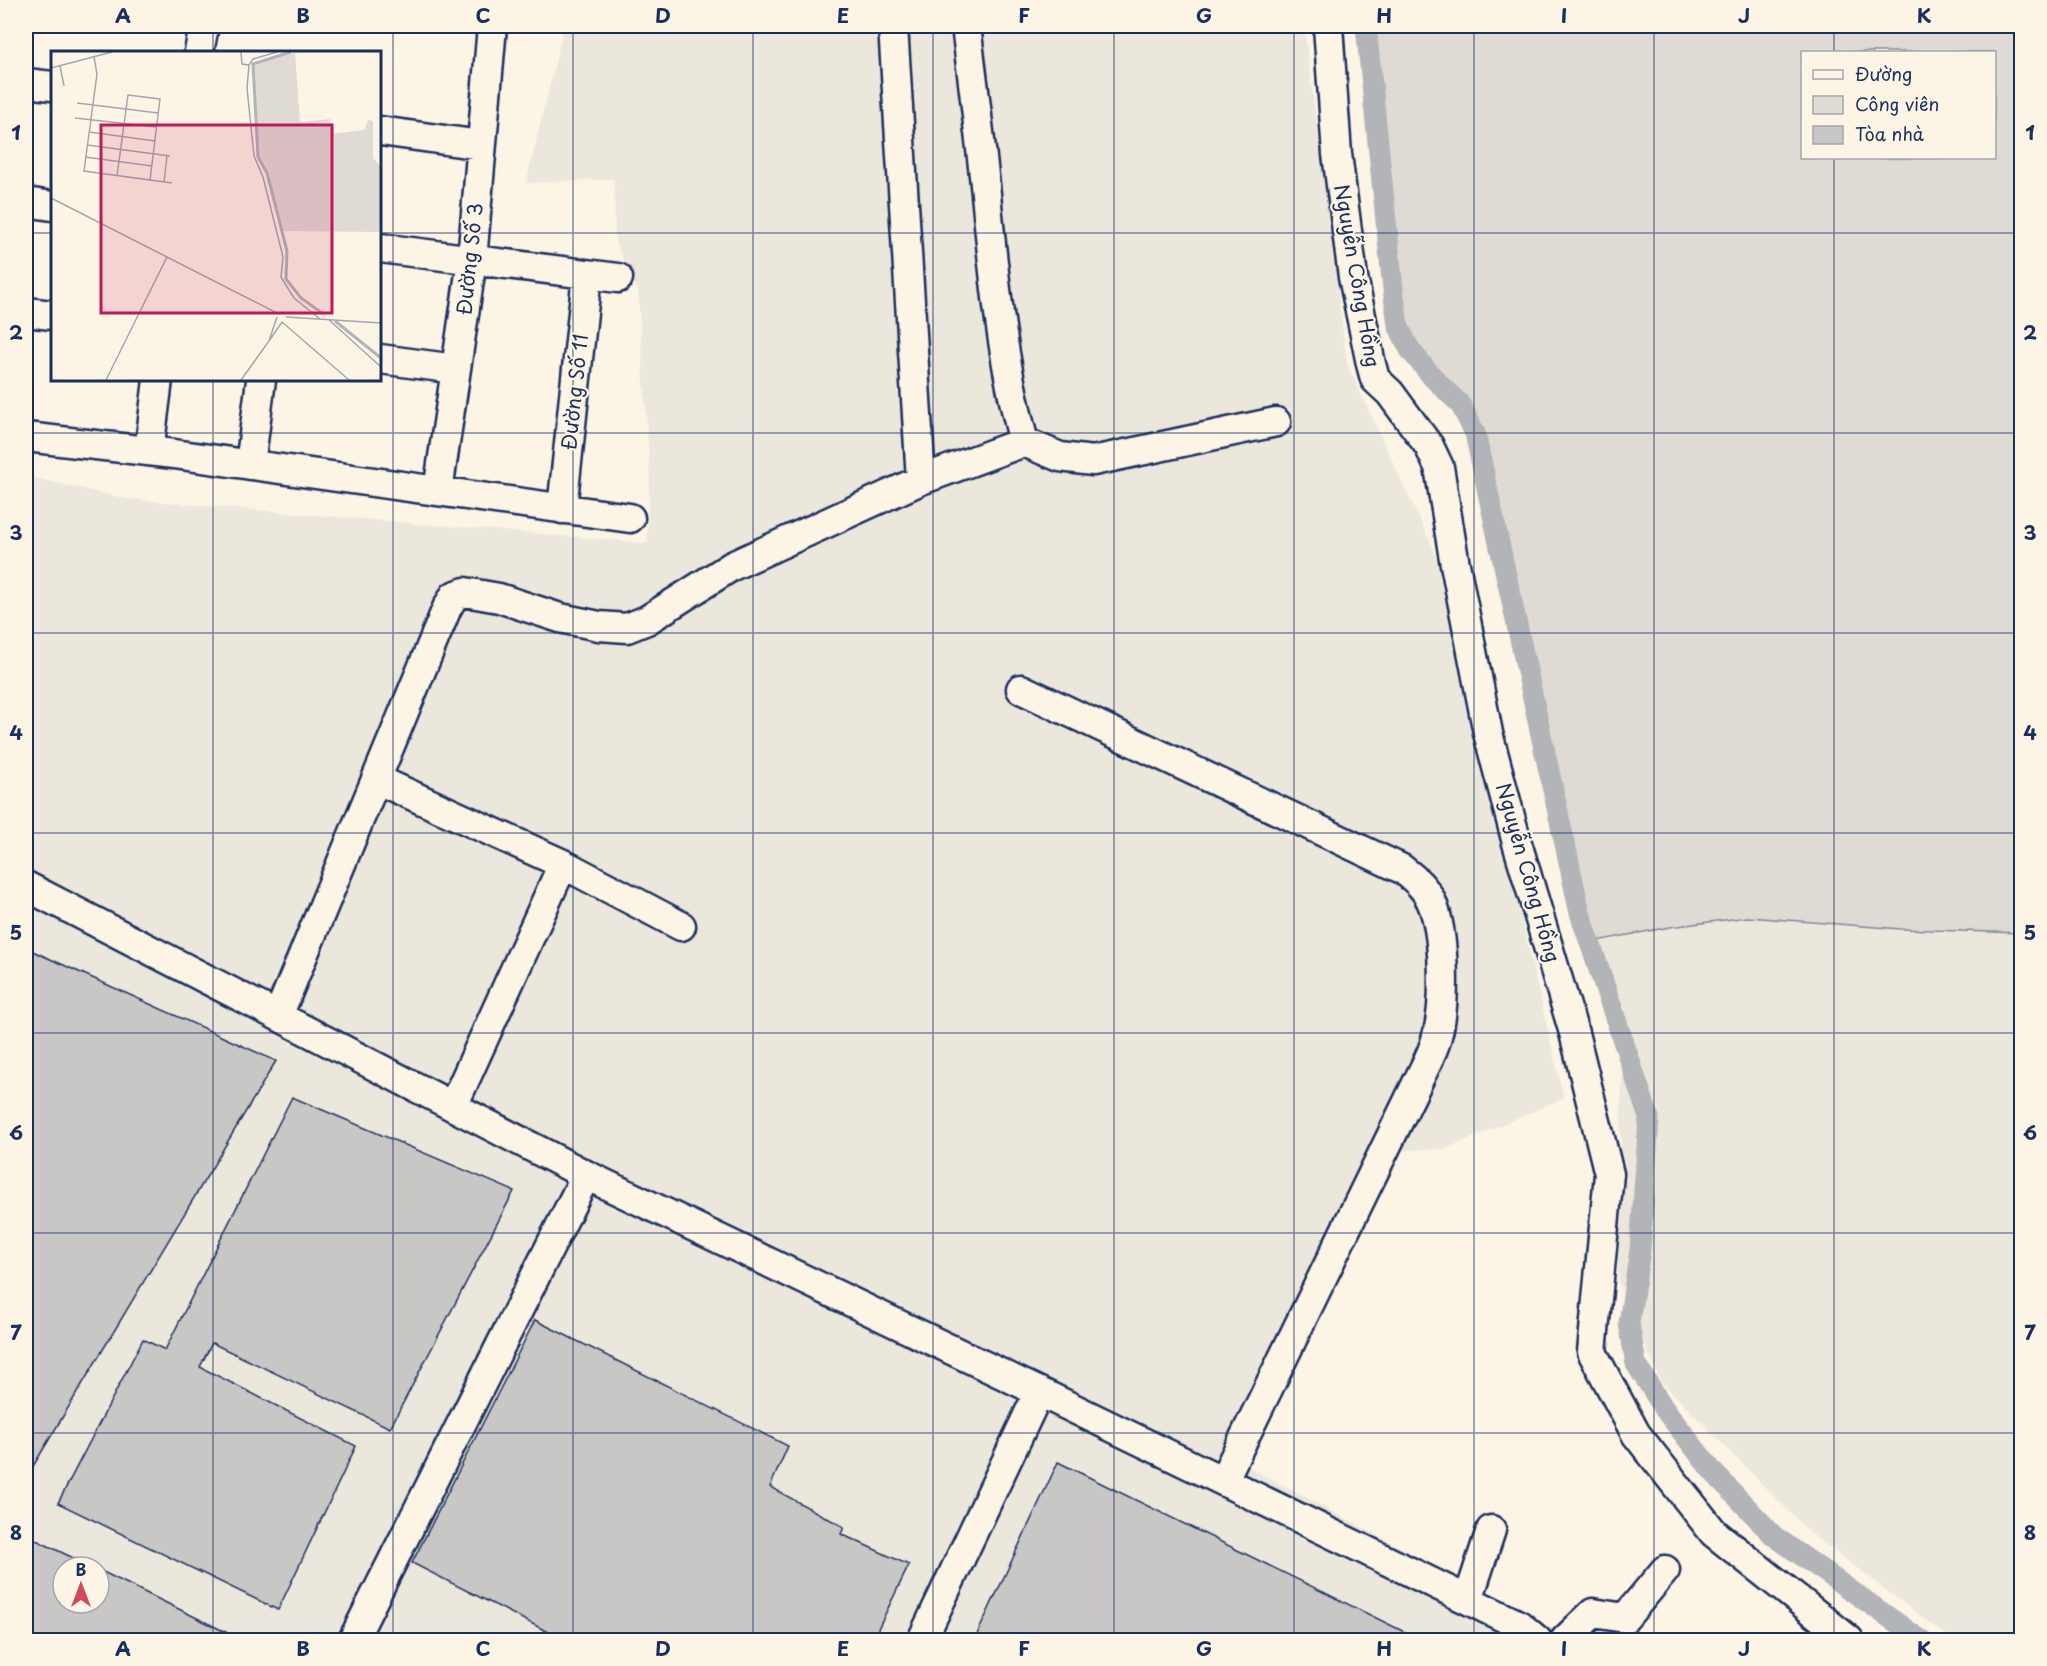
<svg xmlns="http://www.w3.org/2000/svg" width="2047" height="1666" viewBox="0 0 2047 1666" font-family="'Playpen Sans',sans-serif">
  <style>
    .built { fill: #ece7dc; fill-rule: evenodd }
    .green { fill: #dfdbd4; stroke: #7d8599; stroke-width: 1.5; fill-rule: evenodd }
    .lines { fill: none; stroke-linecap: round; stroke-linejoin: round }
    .canal { stroke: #b2b4b8; stroke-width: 21 }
    .building { fill: #c8c7c6; stroke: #1b2f5e; stroke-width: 1.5 }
    .minor-casing { stroke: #1b2f5e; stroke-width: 33 }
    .minor { stroke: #fcf5e5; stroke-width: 28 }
    .grid { fill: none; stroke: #1b2f5e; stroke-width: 1.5; stroke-opacity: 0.55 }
    .labels { text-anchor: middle; stroke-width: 4.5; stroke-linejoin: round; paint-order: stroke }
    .street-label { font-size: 20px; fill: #1b2f5e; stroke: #fcf5e5 }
    .inset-river { fill: none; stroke: #b2b4b8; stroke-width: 3 }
    .inset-road { fill: none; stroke: #a2a6af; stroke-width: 1.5 }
    .view { fill: #c2185b; fill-opacity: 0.15; stroke: #c2185b; stroke-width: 3 }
    .inset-edge { fill: none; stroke: #1b2f5e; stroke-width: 3 }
    .neatline { fill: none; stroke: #1b2f5e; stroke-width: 2 }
    .grid-label { font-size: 20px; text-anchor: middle; font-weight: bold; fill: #1b2f5e }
  </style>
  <rect width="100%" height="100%" fill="#fcf5e5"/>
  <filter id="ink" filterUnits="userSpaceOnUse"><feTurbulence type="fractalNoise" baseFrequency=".0167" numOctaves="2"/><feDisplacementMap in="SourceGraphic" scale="12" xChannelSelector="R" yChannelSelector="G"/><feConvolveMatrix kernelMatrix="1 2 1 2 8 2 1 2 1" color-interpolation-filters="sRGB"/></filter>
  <g filter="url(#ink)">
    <path class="built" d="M564,26H1304L1347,364L1433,548L1564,1098L1445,1149L1379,1151L1222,1453L1575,1640H26V476L127,499L647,543L650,475L638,291L615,242L614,179L526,183ZM63,1567H99V1603H63Z
      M1371,26H2021V1640H1952L1809,1532L1660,1380L1618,1281L1623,1012L1597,941L1557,796L1480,426L1475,414L1459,390L1433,364L1420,347L1410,331L1405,316L1398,279ZM1802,52H1994V158H1802Z"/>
    <path class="green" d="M1371,26H2021V933L1901,929L1748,917L1670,927L1597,941L1557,796L1480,426C1464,388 1431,368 1411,333C1403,318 1401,297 1398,279ZM1802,52H1994V158H1802Z"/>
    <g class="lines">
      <path class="canal" d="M1366,26L1393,289L1398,325L1410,350L1433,378L1460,404L1475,433L1580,913L1649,1118L1640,1250L1629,1323L1636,1364L1665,1410L1714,1473L1774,1536L1921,1640"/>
    </g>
    <path class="building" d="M26,948L276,1061L26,1478Z
      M292,1097L514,1191L390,1428L212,1343L200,1367L356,1446L278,1610L58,1503L143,1339L165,1350Z
      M535,1320L788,1446L770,1487L844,1527L841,1534L909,1565L872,1641H566L412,1563Z
      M1058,1462L1423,1641H974Z
      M34,1539L92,1567H63V1603H99V1570L244,1641H26V1558Z"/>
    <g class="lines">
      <g class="minor-casing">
        <path id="minor" d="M893,26L921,480
          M966,26C973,82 980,137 986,194C994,277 1002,361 1024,442L1060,457L1093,461L1276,422
          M1328,26L1337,154L1353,277L1371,364L1375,379L1390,393L1429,446L1439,467L1454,559L1488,733L1517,843L1574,1033L1609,1174L1592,1352L1636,1434L1714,1533L1849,1640
          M199,52L204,26
          M26,83L52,86
          M380,131L481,145
          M26,202L52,206
          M380,248L618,278
          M26,312L52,315
          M380,359L456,369
          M26,437L174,454L630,518
          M149,451L158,380
          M250,465L261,380
          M438,491L472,260L492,26
          M562,509L587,275
          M1021,689L1402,869C1415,879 1426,888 1432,903C1445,934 1446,1005 1437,1036C1434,1050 1427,1063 1421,1075L1223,1481
          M376,779L563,864L681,926
          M26,886L586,1175L1052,1398L1468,1600L1519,1625L1537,1640
          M278,1016L447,608L454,596L465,592L499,598L560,618L599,626L627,628L647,620L732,566L921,480L1024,442
          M453,1106L563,864
          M1468,1600L1491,1530
          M353,1640L586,1175
          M922,1640L1039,1392
          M1565,1640L1593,1613L1625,1618L1665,1570"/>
      </g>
      <use href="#minor" class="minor"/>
    </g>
  </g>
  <path class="grid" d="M213,26V52M393,26V1640M573,26V1640M753,26V1640M933,26V1640M1114,26V1640M1294,26V1640M1474,26V1640M1654,26V1640M1834,26V52M1834,158V1640M26,233H52M380,233H2022M213,380V1640M26,433H2022M26,633H2022M26,833H2022M26,1033H2022M26,1233H2022M26,1433H2022"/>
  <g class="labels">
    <g class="street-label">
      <text transform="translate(470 259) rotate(-84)" y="7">Đường Số 3</text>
      <text transform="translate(1357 276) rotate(80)" y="7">Nguyễn Công Hồng</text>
      <text transform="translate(575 392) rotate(-84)" y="7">Đường Số 11</text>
      <text transform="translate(1528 873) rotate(74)" y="7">Nguyễn Công Hồng</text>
    </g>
  </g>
  <g transform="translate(51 51)">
    <rect width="330" height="330" fill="#fcf5e5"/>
    <path d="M244,2L249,71L279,68L280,83L313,79L317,69L322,70V107L330,116V181L230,180L217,122L208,107L202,16L205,12Z" fill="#dfdbd4"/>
    <path class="inset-river" d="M240,1L202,13L207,106L216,122L236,200L235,228L250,247L271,262M284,270L330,307"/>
    <path class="inset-road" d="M190,1L191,13L198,14M226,1L202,8L198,14L196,37L203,105L212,126L232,206L230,226L243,247L269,268M43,6L46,23L33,120L121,132M9,15L13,35M0,17L61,1M26,52L107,62M24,67L105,76M38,81L104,90M36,94L119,105M34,106L101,115M66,125L77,44L109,48L99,129M113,131L116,105M0,147L228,263M235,266L330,272M277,268L330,316M218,290L231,271L298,329M55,329L116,206M190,329L218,290L226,266"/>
    <path class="view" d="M50,74H281V262H50Z"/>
    <rect width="330" height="330" class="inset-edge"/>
  </g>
  <rect width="2047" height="1666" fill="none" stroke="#fcf5e5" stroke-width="66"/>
  <rect x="1801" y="51" width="195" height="108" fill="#fcf5e5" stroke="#a2a6af" stroke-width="1.5"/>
  <rect x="1813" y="70" width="30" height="9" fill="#fcf5e5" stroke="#a2a6af" stroke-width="1.5"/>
  <text x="1855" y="81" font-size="18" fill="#1b2f5e">Đường</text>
  <rect x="1813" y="96" width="30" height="18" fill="#dfdbd4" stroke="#a2a6af" stroke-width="1.5"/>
  <text x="1855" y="111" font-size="18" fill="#1b2f5e">Công viên</text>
  <rect x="1813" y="126" width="30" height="18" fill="#c8c7c6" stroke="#a2a6af" stroke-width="1.5"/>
  <text x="1855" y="141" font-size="18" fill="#1b2f5e">Tòa nhà</text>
  <g transform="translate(81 1585)"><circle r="28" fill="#fcf5e5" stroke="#a2a6af" stroke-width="1.5"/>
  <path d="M0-4.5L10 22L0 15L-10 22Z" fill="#d1495b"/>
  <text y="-9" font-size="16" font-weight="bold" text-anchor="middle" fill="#1b2f5e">B</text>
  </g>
  <rect x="33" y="33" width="1981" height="1600" class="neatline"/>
  <g class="grid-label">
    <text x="123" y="23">A</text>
    <text x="303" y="23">B</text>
    <text x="483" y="23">C</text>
    <text x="663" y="23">D</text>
    <text x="843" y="23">E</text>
    <text x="1024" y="23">F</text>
    <text x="1204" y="23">G</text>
    <text x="1384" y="23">H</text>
    <text x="1564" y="23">I</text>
    <text x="1744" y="23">J</text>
    <text x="1924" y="23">K</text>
    <text x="16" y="140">1</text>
    <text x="2030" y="140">1</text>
    <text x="16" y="340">2</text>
    <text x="2030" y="340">2</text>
    <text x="16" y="540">3</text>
    <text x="2030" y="540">3</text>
    <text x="16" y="740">4</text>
    <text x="2030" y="740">4</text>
    <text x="16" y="940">5</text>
    <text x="2030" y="940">5</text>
    <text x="16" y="1140">6</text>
    <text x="2030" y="1140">6</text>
    <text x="16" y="1340">7</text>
    <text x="2030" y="1340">7</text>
    <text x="16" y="1540">8</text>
    <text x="2030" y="1540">8</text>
    <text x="123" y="1656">A</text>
    <text x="303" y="1656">B</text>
    <text x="483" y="1656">C</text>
    <text x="663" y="1656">D</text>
    <text x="843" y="1656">E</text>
    <text x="1024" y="1656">F</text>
    <text x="1204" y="1656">G</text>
    <text x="1384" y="1656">H</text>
    <text x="1564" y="1656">I</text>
    <text x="1744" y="1656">J</text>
    <text x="1924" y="1656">K</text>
  </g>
</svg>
